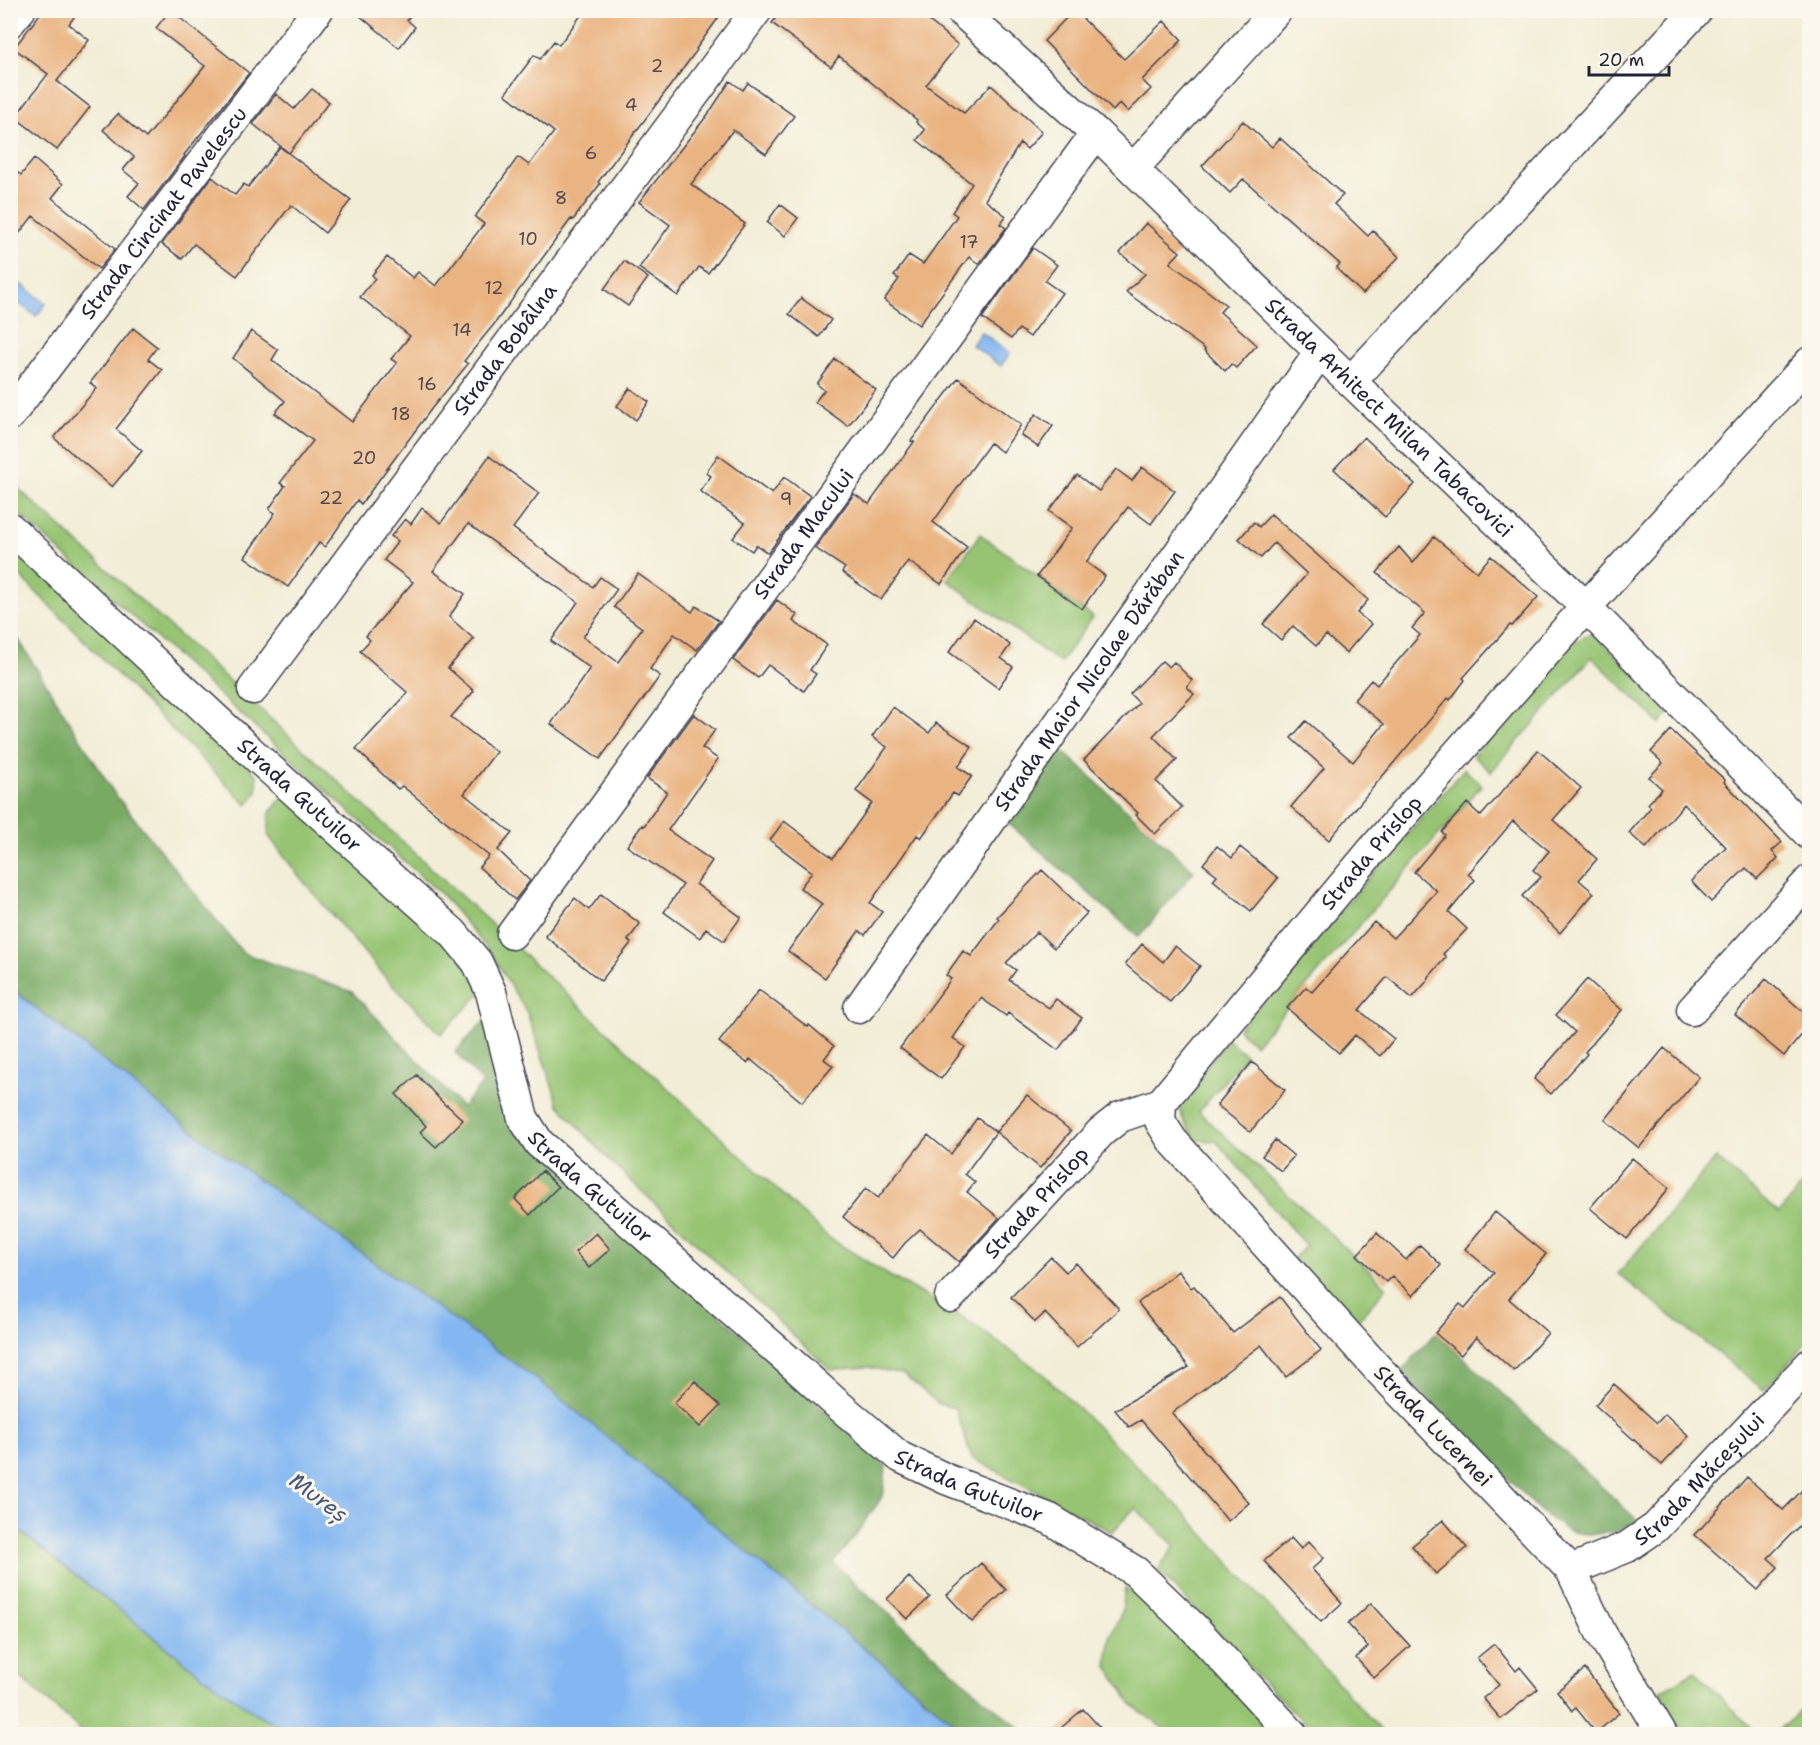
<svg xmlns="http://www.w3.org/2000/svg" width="1820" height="1745" viewBox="0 0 1820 1745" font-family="'Shantell Sans',sans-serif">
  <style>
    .green { fill: #96c472; stroke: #5c7356; stroke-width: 1.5 }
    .forest { fill: #78aa64; stroke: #4d6650; stroke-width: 1.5 }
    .water { fill: #84b7f1; stroke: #536c96; stroke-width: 1.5 }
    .building { fill: #eab482 }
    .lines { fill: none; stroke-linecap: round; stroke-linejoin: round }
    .minor-casing { stroke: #414052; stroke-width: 33 }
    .minor { stroke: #fff; stroke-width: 30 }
    .labels { text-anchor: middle; stroke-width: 6; stroke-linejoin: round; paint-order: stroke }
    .number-label { font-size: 18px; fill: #54464d }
    .street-label { font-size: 21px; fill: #22223b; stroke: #fbf7ec }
    .water-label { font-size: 22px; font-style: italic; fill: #44567b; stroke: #fbf7ec }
  </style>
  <rect width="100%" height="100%" fill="#fbf7ec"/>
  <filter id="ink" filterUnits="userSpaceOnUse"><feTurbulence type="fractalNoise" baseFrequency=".0167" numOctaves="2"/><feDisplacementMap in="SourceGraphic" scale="12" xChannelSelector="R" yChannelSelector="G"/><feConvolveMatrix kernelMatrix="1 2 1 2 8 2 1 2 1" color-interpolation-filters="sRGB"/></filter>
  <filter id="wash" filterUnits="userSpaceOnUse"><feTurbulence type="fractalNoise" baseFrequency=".008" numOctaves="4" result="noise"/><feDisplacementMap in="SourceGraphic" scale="24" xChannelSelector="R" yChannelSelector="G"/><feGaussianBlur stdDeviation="1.35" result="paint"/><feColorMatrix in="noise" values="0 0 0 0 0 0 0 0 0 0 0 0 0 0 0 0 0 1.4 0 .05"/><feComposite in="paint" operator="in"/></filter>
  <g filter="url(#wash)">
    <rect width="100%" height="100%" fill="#f2edd7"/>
    <path class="green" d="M10,481L273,721L828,1237L888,1275L956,1313L1041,1372L1180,1508L1384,1734H1317L1273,1692L1158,1570L1175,1546L1135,1508L1112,1532L972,1458L955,1408L939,1404L903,1374L868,1367L830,1370L610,1161L559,1105L527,1013L491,953L443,896L11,507Z
      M980,534L1093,617L1060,663L947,580Z
      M10,539L257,775V792L247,805L11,567Z
      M1591,634L1600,640L1672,710L1660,724L1592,657L1491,772L1473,756L1573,642Z
      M1464,769L1482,785L1255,1045L1238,1029Z
      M287,792L440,928L483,991L441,1034L386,978L298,875L268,835L270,812Z
      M1228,1039L1246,1055L1199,1112L1387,1287L1354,1325L1293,1259L1306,1246L1216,1141L1197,1140C1186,1127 1180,1118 1180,1102Z
      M1716,1158L1779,1213L1809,1177V1340L1764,1390L1618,1274Z
      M10,1524L203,1676L257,1714L294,1734H85L11,1669Z
      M1125,1587L1155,1609L1282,1734H1171L1133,1706L1107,1666L1110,1637L1122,1612Z
      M1695,1671L1757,1734H1681L1661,1691Z
      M1809,1702V1734H1775Z"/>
    <path class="forest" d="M10,626L114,793L243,953L352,992L462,1107L483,1083L455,1052L488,1017L510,1110L620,1224L886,1466L883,1496L854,1537L833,1563L984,1699L1028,1734H968L539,1381L212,1146L11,988Z
      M1059,748L1194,871L1139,937L1008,823Z
      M1435,1333L1461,1355L1638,1521L1619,1531L1589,1535L1568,1531L1541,1512L1401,1372Z"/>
    <path class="water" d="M16,284L23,285L46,304L36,316L13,299L11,291Z
      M981,332L1010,353L1001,366L972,345Z
      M10,988L212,1146L539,1381L968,1734H294L257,1714L203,1676L11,1524Z"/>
    <g id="blocks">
      <path class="building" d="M43,10H79L69,24L89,40L57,81L90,107L57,150L15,117L48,74L14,48Z
        M170,10L249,73L184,155L185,156L144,210L128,196L139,183L123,170L134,157L103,130L118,114L146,138L205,66L156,28Z
        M353,10H414L407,20L415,27L399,48Z
        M585,10H724L696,49L697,50L598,182L600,184L573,220L571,219L495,323L464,361L468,364L432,408L361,504L357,500L325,547L319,543L288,587L245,557L275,513L269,509L285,486L280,483L313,441L275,413L285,401L233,358L251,331L278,350L272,360L352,422L397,363L391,359L410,336L360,297L375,278L372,275L387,257L413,278L418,272L436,286L484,224L475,217L518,157L529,165L554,132L505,94L534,55L540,59L554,41L559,45Z
        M782,10H916L958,45L926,85L964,113L991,85L1042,132L1027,149L1020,143L985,200L1006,216L1000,224L1006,228L979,264L969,257L919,325L884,300L899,279L894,276L909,255L923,264L957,216L952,212L972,184L917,140L925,130L916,122L917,120L839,56L831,67L772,23Z
        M1074,10L1124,59L1164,21L1182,40L1142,80L1151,89L1128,112L1120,103L1113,111L1044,41Z
        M730,81L743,90L748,83L794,116L766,154L733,130L691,184L745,224L708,273L699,267L678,296L639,268L670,225L639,202L709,113Z
        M312,89L329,102L289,153L253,124L276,94L294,109Z
        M1243,121L1272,147L1280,138L1343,195L1334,204L1368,236L1373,231L1399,257L1363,294L1336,268L1340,264L1243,179L1230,193L1202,166Z
        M280,147L351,200L325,233L291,205L237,276L194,244L182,259L162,244L212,177L235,195L244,184L248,187Z
        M34,159L63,184L52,198L115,249L99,269L33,216L10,245V167L21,175Z
        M780,204L798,218L785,236L767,222Z
        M1146,223L1180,252L1170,263L1226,305L1220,312L1257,345L1236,368L1231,364L1225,371L1204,350L1205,349L1126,292L1145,274L1120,253Z
        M1033,248L1057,265L1045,281L1062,293L1030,337L1019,329L1011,339L982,318Z
        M624,261L648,278L628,306L604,289Z
        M801,298L831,320L819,337L789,314Z
        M133,328L157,347L148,359L162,370L116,429L142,451L112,487L54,438L97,388L90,383Z
        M835,359L876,390L848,426L815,402L824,390L817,384Z
        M958,378L1021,425L1002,452L990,443L933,522L967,547L941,584L908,561L881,600L842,572L845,568L815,548L854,494L869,504L914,442L911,441Z
        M630,388L649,402L636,420L617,406Z
        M1036,414L1053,426L1038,447L1021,435Z
        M1364,437L1415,484L1385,517L1334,469Z
        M718,455L772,494L784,477L810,496L768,553L756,545L752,551L733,538L745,523L700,491L711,476L706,473Z
        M489,456L539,493L513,528L593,587L600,577L617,589L583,637L618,662L642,628L614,607L638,574L692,612L696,606L719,621L697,650L674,634L650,669L660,676L600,759L551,724L590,668L551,641L578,602L468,524L433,571L465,594L449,617L474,639L448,668L474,691L451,717L496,752L464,794L512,833L498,850L530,881L515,900L479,867L489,856L402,786L398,789L356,749L408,693L360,651L370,640L366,636L413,582L384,560L398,541L391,536L405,519L411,524L422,508L441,523Z
        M1142,467L1175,491L1151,524L1128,507L1086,562L1105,576L1082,609L1037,576L1072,528L1049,511L1077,475L1099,491L1116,469L1132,481Z
        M1271,514L1368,600L1357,613L1371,624L1346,653L1326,635L1316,646L1293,626L1281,640L1263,624L1307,574L1274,543L1261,558L1239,539L1254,522L1259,527Z
        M1434,537L1477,572L1491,556L1538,597L1512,626L1510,625L1463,678L1465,680L1450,700L1448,698L1329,840L1291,807L1324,768L1291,738L1306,721L1353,762L1384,724L1354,700L1371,680L1377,685L1420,635L1412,628L1425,613L1377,573L1399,547L1413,563Z
        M777,600L797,615L793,621L827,645L810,670L816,674L804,691L768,665L758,678L733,660Z
        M974,618L1010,645L1001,658L1013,667L998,688L949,652Z
        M1162,661L1169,667L1174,662L1192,680L1187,687L1194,694L1153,736L1177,760L1156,781L1182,807L1155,834L1136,815L1138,813L1084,760L1139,703L1130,694Z
        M893,707L929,733L936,723L972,747L958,767L972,776L958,796L953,793L921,838L917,835L870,903L882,912L865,935L859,931L825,978L788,951L822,904L800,888L812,872L770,840L784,821L833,858L872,803L856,791L887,747L872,737Z
        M694,714L715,730L702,748L718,759L668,830L712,861L696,884L741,917L724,941L706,928L700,938L664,912L683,885L627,846L642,825L644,826L667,792L647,778Z
        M1671,730L1725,780L1724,782L1782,842L1772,851L1778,858L1757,879L1746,868L1711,902L1691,881L1726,847L1684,804L1646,848L1629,833L1651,807L1648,804L1662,789L1649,777L1663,763L1651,752Z
        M1538,750L1581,788L1553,820L1597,859L1579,880L1594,893L1560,933L1522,896L1541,877L1533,870L1549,851L1513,821L1468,874L1475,880L1449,912L1467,929L1443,954L1446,957L1428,978L1429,979L1412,998L1387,977L1359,1010L1394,1039L1380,1056L1355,1035L1339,1053L1287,1008L1306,987L1312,992L1374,922L1393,938L1437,891L1414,872L1445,835L1442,832L1467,803L1481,816Z
        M1217,846L1232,858L1240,847L1278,878L1251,911L1213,880L1217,875L1203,864Z
        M1042,870L1087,913L1054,948L1037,932L1006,963L1016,970L1009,980L1049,1008L1056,999L1082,1018L1058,1050L1008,1013L1006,1016L981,998L953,1038L965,1047L941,1079L900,1048L951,979L946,975L963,951L971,956L999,919L997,917Z
        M601,894L640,924L628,940L631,943L601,981L545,936L575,898L589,910Z
        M1142,944L1163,962L1175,946L1200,966L1170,1002L1125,964Z
        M1587,979L1622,1010L1585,1052L1587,1054L1551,1094L1534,1079L1575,1032L1556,1015Z
        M1766,979L1809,1017V1026L1784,1056L1735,1015Z
        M759,990L808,1027L809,1025L834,1046L824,1059L833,1066L802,1102L750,1059L747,1063L719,1042Z
        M1664,1048L1699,1077L1639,1148L1605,1120Z
        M1252,1062L1285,1090L1250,1132L1217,1105Z
        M417,1075L446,1106L447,1105L463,1120L436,1147L420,1132L426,1126L396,1094Z
        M1027,1095L1071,1131L1040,1168L996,1132Z
        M977,1118L996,1132L965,1174L975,1182L967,1192L999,1218L959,1262L920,1229L905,1243L893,1258L843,1217L866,1188L878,1198L928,1135L951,1154Z
        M1275,1140L1294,1156L1281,1171L1262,1156Z
        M1632,1158L1669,1188L1627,1239L1590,1208Z
        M542,1171L558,1187L530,1215L515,1199Z
        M1495,1212L1546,1254L1509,1299L1548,1333L1514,1371L1476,1337L1461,1355L1435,1333L1460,1304L1465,1308L1494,1273L1465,1249Z
        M596,1233L610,1249L589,1268L575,1252Z
        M1377,1233L1406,1260L1420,1245L1441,1265L1413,1296L1392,1276L1386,1282L1357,1255Z
        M1051,1257L1066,1272L1076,1263L1119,1309L1077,1347L1045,1313L1035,1322L1011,1297Z
        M1178,1271L1191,1288L1194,1286L1233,1333L1280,1297L1321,1350L1286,1377L1261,1345L1172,1413L1249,1503L1228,1521L1141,1420L1129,1427L1115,1410L1189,1367L1138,1303Z
        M695,1381L720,1406L700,1427L674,1403Z
        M1614,1384L1657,1423L1665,1414L1689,1436L1662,1465L1595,1405Z
        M1747,1477L1783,1510L1809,1483V1516L1768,1558L1778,1567L1758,1590L1695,1535Z
        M1443,1520L1467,1548L1436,1574L1412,1546Z
        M1291,1538L1301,1549L1309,1541L1324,1558L1312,1569L1342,1603L1321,1622L1264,1561Z
        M981,1563L1006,1590L972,1622L947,1595Z
        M909,1577L930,1597L907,1619L887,1599Z
        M1371,1603L1410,1646L1374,1678L1356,1658L1368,1647L1348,1624Z
        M1494,1644L1516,1671L1520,1667L1538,1689L1501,1719L1483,1698L1499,1685L1477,1658Z
        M1585,1669L1619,1713L1596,1733L1576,1708L1572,1711L1557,1691Z
        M1083,1709L1106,1734H1054Z"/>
    </g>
  </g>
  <g filter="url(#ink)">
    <use href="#blocks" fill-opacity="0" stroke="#414052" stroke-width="1.5"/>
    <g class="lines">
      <g class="minor-casing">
        <g id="minor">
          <path id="s1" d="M960,10L1096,133L1320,352L1586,607L1810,835"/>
          <path d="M10,22L20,10"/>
          <path d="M1133,169L1277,10"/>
          <path d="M1351,381L1697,10"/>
          <path id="s2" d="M10,415L318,10"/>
          <path id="s3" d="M10,528L261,761L453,933L477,962L491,992L523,1118L539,1143L788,1360L836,1403L900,1457L946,1479L1050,1519L1136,1572L1196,1630L1292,1734"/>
          <path id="s4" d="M253,689L757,10"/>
          <path id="s5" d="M512,934L1096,133"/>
          <path id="s6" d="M859,1008L1320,352"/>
          <path d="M1692,1010L1810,880"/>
          <path id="s7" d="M950,1297L1101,1132L1120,1117L1161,1103"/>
          <path id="s8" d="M1571,1570L1627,1547L1655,1528L1810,1364"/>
          <path id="s9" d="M1662,1734L1601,1633L1571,1570L1380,1371L1172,1140L1160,1121L1161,1103L1369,854L1586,607L1810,362"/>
        </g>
      </g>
      <use href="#minor" class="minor"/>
    </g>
  </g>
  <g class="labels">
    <g class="number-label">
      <text x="657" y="72">2</text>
      <text x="631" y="111">4</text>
      <text x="591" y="159">6</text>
      <text x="561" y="204">8</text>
      <text x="528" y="245">10</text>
      <text x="969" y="248">17</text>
      <text x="494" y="294">12</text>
      <text x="462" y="336">14</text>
      <text x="427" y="390">16</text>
      <text x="401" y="420">18</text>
      <text x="364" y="464">20</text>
      <text x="331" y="504">22</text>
      <text x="786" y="505">9</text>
    </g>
    <g class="street-label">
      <text dy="7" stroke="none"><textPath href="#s2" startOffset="254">Strada Cincinat Pavelescu</textPath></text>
      <text dy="7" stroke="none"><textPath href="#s4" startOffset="423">Strada Bobâlna</textPath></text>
      <text dy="7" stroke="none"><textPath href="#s1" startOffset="592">Strada Arhitect Milan Tabacovici</textPath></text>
      <text dy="7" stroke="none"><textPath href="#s5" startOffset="495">Strada Macului</textPath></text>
      <text dy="7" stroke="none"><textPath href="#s6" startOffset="400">Strada Maior Nicolae Dărăban</textPath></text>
      <text dy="7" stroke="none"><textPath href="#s3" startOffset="394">Strada Gutuilor</textPath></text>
      <text dy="7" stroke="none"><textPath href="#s9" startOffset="1142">Strada Prislop</textPath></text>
      <text dy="7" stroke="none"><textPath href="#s3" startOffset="898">Strada Gutuilor</textPath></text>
      <text dy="7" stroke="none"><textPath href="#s7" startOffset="128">Strada Prislop</textPath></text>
      <text transform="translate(1433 1426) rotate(46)" y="7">Strada Lucernei</text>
      <text dy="7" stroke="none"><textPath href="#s8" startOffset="160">Strada Măceșului</textPath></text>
      <text dy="7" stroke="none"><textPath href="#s3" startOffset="1384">Strada Gutuilor</textPath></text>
    </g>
    <g class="water-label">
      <text transform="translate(319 1497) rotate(37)" y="8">Mureș</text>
    </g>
  </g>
  <rect width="1820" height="1745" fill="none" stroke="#fbf7ec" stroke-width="36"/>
  <path d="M1589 66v9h80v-9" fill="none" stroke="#22223b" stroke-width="3"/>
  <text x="1598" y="66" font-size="18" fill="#22223b" stroke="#fbf7ec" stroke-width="4.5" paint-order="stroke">20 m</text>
</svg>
